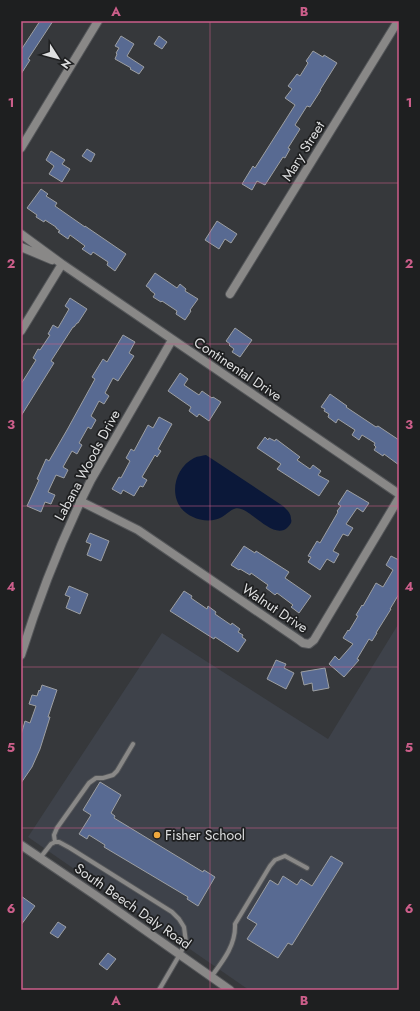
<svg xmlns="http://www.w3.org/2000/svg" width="420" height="1011" viewBox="0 0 420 1011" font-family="Jost,sans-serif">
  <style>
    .built { fill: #3e424a }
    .water { fill: #0b1839 }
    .building { fill: #586a92; stroke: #9d9fa2 }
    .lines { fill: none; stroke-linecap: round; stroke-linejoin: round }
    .service-casing { stroke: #545659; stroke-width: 6 }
    .minor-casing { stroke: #545659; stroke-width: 10 }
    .tertiary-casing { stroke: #545659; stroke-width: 10 }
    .service { stroke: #898887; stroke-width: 4 }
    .minor { stroke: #898887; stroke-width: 8 }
    .tertiary { stroke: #898887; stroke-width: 8 }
    .grid { fill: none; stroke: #cc5e8a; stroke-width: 1; stroke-opacity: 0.55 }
    .poi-dot { fill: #efa73d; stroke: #1e1f20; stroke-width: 1.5 }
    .labels { text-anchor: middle; stroke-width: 3.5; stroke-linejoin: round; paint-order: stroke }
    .street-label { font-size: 14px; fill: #dedfe0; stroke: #1e1f20 }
    .poi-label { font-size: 14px; fill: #dedfe0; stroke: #1e1f20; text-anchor: start }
    .neatline { fill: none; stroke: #cc5e8a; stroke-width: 1.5 }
    .grid-label { font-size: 13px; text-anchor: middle; font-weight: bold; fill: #cc5e8a }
  </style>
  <rect width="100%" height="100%" fill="#36383b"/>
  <path class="built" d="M399,623V990H249L28,837L162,633L328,739Z"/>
  <path class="water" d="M206,455L283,506C287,510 291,513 291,519C292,522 291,524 288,527C275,541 253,512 241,509C233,506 228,514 222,517C214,522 201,521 193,517C167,506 171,470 194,458C198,456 202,456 206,455Z"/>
  <path class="building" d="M40,21H53L28,59L30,60L21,74V50Z
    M121,36L134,44L127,56L144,67L139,74L130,69L131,68L115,59L117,54L116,53L119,48L115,46Z
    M159,36L167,42L162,49L154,44Z
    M313,51L323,57L324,55L337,63L320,90H321L310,107L307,106L295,125L300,129L288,148L290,149L285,158L283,157L265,185L257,181L252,190L242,184L253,166L255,168L295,105L285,98L292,89L288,86L297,74L300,76L308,63L306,61Z
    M87,149L95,154L91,162L82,156Z
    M51,151L65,160L62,164L70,169L62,182L49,174L54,166L46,160Z
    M41,189L48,194L46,196L57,203L55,206L85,227V226L126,254L115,271L107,265L108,262L93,252L91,255L82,249L85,246L70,235L68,239L58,232L60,231L56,228V227L45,220L44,222L36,217L37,215L27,208Z
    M217,221L237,234L231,243L225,239L219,249L205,240Z
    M155,273L177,288L180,284L186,289L185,291L198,299L190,310L191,311L185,320L176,314L177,311L162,301L161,302L153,297L155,294L150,290V289L146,286Z
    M70,298L87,309L78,323H77L74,327H73L51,361L54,363L21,416V384L36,360L33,358L38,349L40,350L50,335L48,334L53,325L58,328L69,309L65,306Z
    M235,328L252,340L240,357L232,352L234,349L229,345L230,344L226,341Z
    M123,335L135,342L129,353L134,356L118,381L113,378L105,393L109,396L104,404L99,401L91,416L96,420L91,429L88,427L79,443L82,445L77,454L72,451L63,467L68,470L64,478L56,475L48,492L55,495L51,504L45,502L41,512L27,506L39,480L37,479L46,459L49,461L67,430L95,379L92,377L103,359L107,362Z
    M180,373L188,379L184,385L199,395L202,391L212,398L213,397L221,402L209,421L199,414L197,417L189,411L191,407L168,391Z
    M330,394L347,406L346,407L376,427L378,426L399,440V465L384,454L383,456L374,450L376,447L374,445L375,443L362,435L359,440L352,435L355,430L338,419L336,423L328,417L329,414L324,411L325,409L321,407Z
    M159,417L172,424L158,449L161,451L157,457L155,455L142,477L147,480L143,487L140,486L134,496L123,490L121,494L112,489L119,477L121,478L130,461L126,458L131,449L134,451L148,425L153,428Z
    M265,437L268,440L269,438L275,441L276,439L300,457L297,460L310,469L313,465L321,471L318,475L329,481L319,496L277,469L281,464L257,448Z
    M347,490L369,503L363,512L357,508L346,524L353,528L348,536L343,534L333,551L339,554L334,563L327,559L320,570L308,562L311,557L308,556L317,541L320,543L338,512L337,511L341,506L338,504Z
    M90,533L109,541L101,561L87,555L91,544L86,542Z
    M244,546L255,553L256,551L289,572L285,578L311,596L299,613L291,607L293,605L277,593L275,595L266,588L268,585L251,573L250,575L240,569L239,570L231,565Z
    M391,556L399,560V594L390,609H391L376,633H377L372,641L369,639L357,659L359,660L344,677L329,664L335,656L339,660L353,644L343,638L348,630L349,631L358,616L356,615L362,605L363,606L376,583L383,587L393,570L386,565Z
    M69,586L88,594L80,614L66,608L70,597L65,595Z
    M184,591L192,596L191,598L207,609L208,606L216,612L215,614L231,625L232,623L240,629L238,632L243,635L242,637L246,640L238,652L215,637L214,639L170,611Z
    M276,660L286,664L284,668L294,673L286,689L267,679Z
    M325,668L329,688L313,691L312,683L304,685L301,672Z
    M42,685L57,690L48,717H50L40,749L32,767L21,783V735L25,721L30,723L36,706L29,704L32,695L37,696L39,690L40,691Z
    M100,782L121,795L111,813L115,816L114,818L203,872L204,870L215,877L198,906L187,899L188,897L104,847L105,845L89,835L87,839L79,834L91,815L83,810Z
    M331,856L343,863L292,945L288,943L278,958L247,939L257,924L247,918L270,880L278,885L283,876L297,885L301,879L312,886Z
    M21,896L35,906L21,925Z
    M58,922L66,927L58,938L50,933Z
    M108,953L116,959L107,970L99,964Z"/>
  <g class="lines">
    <g class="service-casing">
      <path id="service" d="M55,842L54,835L57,828L89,783L96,778H103L113,775L117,771L133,744
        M40,858L51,844L55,842H59L70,848L172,912L179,919L184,927L186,942L180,954L159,990
        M211,977C223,961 236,945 235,924L270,866L275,860L285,856L307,868"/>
    </g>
    <g class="minor-casing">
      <path id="minor" d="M21,234L62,264L399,494
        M21,247L52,260
        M230,294L398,21
        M21,331L62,264
        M80,501L138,530L299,640L303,643L309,644L314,640L399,498
        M21,655C40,594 63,536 91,480L172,340"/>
    </g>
    <g class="tertiary-casing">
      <path id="tertiary" d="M21,148L98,21
        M21,845L95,895L230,990"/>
    </g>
    <use href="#service" class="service"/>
    <use href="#minor" class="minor"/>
    <use href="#tertiary" class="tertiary"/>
  </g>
  <path class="grid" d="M210,21V990M21,183H399M21,344H399M21,506H399M21,667H399M21,828H399"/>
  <circle class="poi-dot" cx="157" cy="835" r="4"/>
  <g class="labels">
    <g class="street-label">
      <text transform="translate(303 151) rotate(-58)" y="5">Mary Street</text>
      <text transform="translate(238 369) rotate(34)" y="5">Continental Drive</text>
      <text transform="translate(87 465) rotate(-62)" y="5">Labana Woods Drive</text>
      <text transform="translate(275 608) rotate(34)" y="5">Walnut Drive</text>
      <text transform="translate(133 906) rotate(35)" y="5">South Beech Daly Road</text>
    </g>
    <g class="poi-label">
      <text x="165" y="840">Fisher School</text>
    </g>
  </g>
  <rect width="420" height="1011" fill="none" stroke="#1e1f20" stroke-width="44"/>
  <g transform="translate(58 58) rotate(126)" stroke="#1e1f20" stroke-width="3" paint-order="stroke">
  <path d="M0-3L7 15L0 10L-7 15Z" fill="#dedfe0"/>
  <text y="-6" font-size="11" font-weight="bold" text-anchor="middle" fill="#dedfe0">N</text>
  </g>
  <rect x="22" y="22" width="376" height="967" class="neatline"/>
  <g class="grid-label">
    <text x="116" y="16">A</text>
    <text x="304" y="16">B</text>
    <text x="11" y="107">1</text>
    <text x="409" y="107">1</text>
    <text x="11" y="268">2</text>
    <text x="409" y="268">2</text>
    <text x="11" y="429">3</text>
    <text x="409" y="429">3</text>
    <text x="11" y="591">4</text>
    <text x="409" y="591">4</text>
    <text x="11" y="752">5</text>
    <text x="409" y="752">5</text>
    <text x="11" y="913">6</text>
    <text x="409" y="913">6</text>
    <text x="116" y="1005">A</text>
    <text x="304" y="1005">B</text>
  </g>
</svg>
